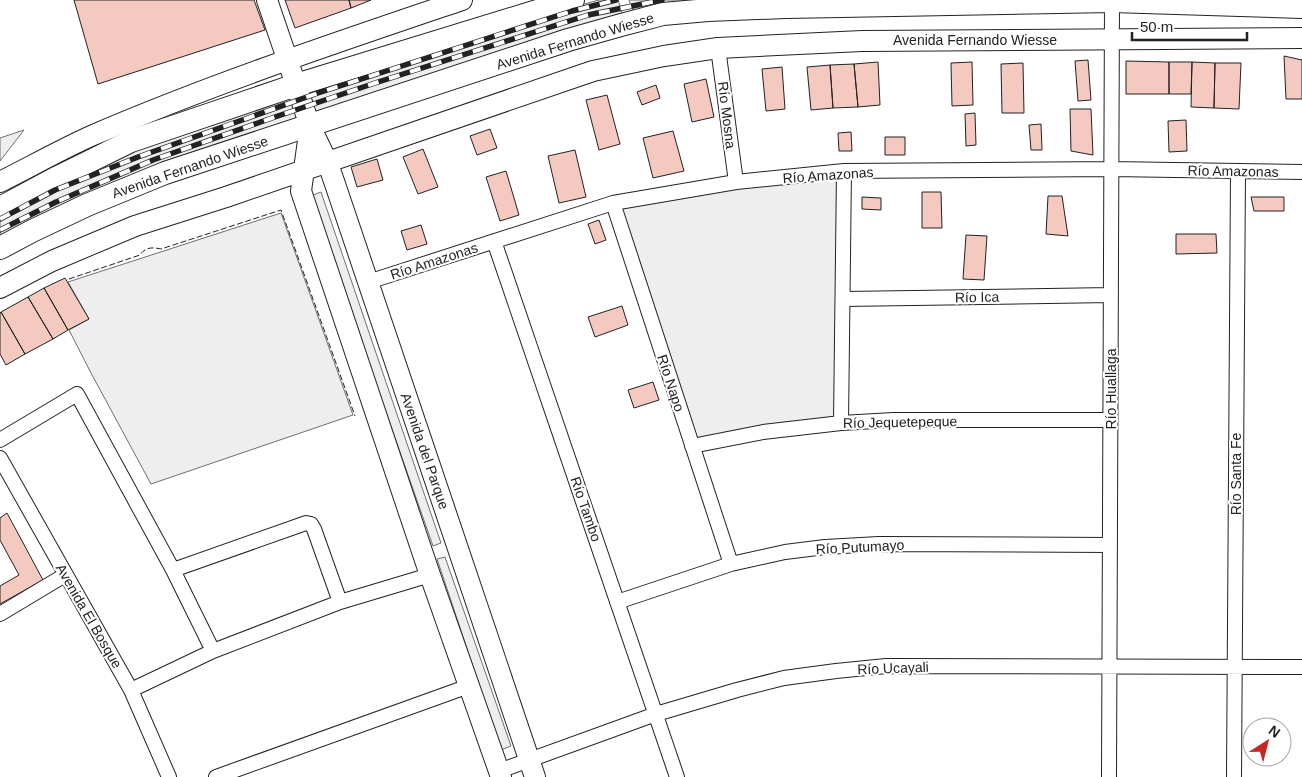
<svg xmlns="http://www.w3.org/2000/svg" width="1302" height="777" viewBox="0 0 1302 777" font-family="Arial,sans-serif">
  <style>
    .green { fill: #eee; stroke: #6f6f6f }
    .building { fill: #f3c9c0; stroke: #222 }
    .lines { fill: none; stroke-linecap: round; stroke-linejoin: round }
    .minor-casing { stroke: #222; stroke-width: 16 }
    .secondary-casing { stroke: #222; stroke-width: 22 }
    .primary-casing { stroke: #222; stroke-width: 24 }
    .minor { stroke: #fff; stroke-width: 14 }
    .secondary { stroke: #fff; stroke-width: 20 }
    .primary { stroke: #fff; stroke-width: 22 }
    .rail-casing { stroke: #222; stroke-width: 5.5 }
    .rail { stroke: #fff; stroke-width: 4; stroke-dasharray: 11; stroke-linecap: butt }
    .fence { stroke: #222; stroke-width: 1; stroke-dasharray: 6 2.5; stroke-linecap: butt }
    .labels { text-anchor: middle; stroke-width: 4; stroke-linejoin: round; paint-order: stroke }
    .street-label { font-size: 14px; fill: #222; stroke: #fff }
  </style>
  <rect width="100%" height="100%" fill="#fff"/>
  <path class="green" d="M599,0H618L622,13L316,114L308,97L310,89L558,11Z
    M629,0H844L633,11Z
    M294,97L302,118L0,242V217L103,161Z
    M24,130L0,161V138Z
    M844,171L841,423L692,446L613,203Z
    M321,192L441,543L433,546L310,196Z
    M281,213L353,415L151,484L91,373L69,330L89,319L68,282Z
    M445,557L511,746L501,750L437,559Z"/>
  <path class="building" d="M74,0H254L265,30L98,84Z
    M285,0H349L351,8L295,28Z
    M349,0H371L351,8Z
    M1284,56L1302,60V99H1286Z
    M1088,60L1091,100L1078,101L1075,61Z
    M1126,61L1169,62V94H1126Z
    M878,62L880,105L858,107L854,64Z
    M972,62L973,105L952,106L951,63Z
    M1169,62H1192L1191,94H1169Z
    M1192,62L1215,63L1214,108L1191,107Z
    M1023,63L1024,113H1002L1001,64Z
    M1215,63H1241L1239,109L1214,108Z
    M854,64L858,107L833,108L830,65Z
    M830,65L833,108L811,110L807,67Z
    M782,67L785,109L766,111L762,69Z
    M706,79L714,117L692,122L684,84Z
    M656,85L660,98L642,105L637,92Z
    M607,95L620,144L599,150L586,100Z
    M1070,109H1091L1093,155L1071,151Z
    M975,113L976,145L966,146L965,114Z
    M1186,120L1187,151L1169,152L1168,121Z
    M1041,124L1042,150H1031L1029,125Z
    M490,129L497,148L477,155L470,136Z
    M673,131L684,171L653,178L643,138Z
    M851,132L852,151H839L838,133Z
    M885,137H905V155H885Z
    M423,149L438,187L418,194L403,157Z
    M575,150L586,197L559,203L548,156Z
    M377,159L383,180L357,187L351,167Z
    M506,171L519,215L500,221L486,177Z
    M922,192H941L942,228H922Z
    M1048,196H1062L1068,236L1046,234Z
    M862,197L881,198V210L862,209Z
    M1251,197H1284V211H1254Z
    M599,220L606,240L595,244L588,224Z
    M421,225L427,244L407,250L401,231Z
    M1176,234H1216L1217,253L1176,254Z
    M966,235L987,236L984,280L963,279Z
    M65,278L89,319L68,330L44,288Z
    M44,288L68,330L53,339L28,297Z
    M28,297L53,339L25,354L1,312Z
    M622,306L628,325L595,337L588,317Z
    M1,312L25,354L6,365L0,354V313Z
    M653,382L659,400L634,408L628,390Z
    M7,513L43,580L0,604V586L19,575L0,540V518Z"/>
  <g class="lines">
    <g class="minor-casing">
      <path id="minor" d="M718,48L736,182
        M613,203L731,564
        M494,241L677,777
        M368,282L613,203L736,182L844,171L1111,169L1302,172
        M843,299L1111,295
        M841,423L844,171
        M0,440L77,394L173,570L213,651
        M692,446L763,432L841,423L893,420H1110
        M0,458L131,690L169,777
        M173,570L306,523L311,524L314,529L340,602
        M617,602L731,564L785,552L825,547L879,544L1110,545
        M0,614L65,575
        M131,690L213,651L340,602L430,575
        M499,771L656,714L737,690L784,678L836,671L886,666L1302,667
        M216,777L469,686
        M1109,777L1112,1
        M1234,777L1238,171"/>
    </g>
    <g class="secondary-casing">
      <path id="secondary" d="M267,0L310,126L327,161L335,184L535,777
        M310,126L301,191L430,575L501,777
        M0,182C30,167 60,150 91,136C212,84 338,42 462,0
        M0,288L52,261L135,226L226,197L593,71L664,56L718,48L862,41L1302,38"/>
    </g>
    <g class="primary-casing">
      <path id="primary" d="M0,208L58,177L131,141L296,85L573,0
        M0,248L32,231L87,205L165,173L568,40L621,25L663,14L708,10L786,7L1112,1L1302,7"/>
    </g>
    <use href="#minor" class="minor"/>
    <use href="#secondary" class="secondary"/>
    <use href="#primary" class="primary"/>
    <g class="rail-casing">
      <path id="rail" d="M0,219L55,190L138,157L318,93L572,11L616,0
        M0,230L56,202L153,160L272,118L375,83L588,15L662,0"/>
    </g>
    <use href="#rail" class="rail"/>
    <path class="fence" d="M69,279L140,255C145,247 153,247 161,249L281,210L355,416"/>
  </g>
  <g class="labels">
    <g class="street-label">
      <text x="975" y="45">Avenida Fernando Wiesse</text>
      <text transform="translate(575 41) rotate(-17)" y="5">Avenida Fernando Wiesse</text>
      <text transform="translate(727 115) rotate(83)" y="5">Río Mosna</text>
      <text transform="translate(190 167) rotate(-19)" y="5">Avenida Fernando Wiesse</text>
      <text transform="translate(1233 171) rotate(1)" y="5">Río Amazonas</text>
      <text transform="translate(828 175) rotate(-4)" y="5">Río Amazonas</text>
      <text transform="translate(434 261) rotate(-18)" y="5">Río Amazonas</text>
      <text transform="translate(977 297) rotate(-1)" y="5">Río Ica</text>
      <text transform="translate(671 383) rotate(72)" y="5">Río Napo</text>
      <text transform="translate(1111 389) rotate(-90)" y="5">Río Huallaga</text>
      <text transform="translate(900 422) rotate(-1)" y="5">Río Jequetepeque</text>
      <text transform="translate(425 451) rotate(71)" y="5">Avenida del Parque</text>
      <text transform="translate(1236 474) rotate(-90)" y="5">Río Santa Fe</text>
      <text transform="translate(586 509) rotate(71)" y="5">Río Tambo</text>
      <text transform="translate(860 547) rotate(-3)" y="5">Río Putumayo</text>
      <text transform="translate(89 616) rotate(60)" y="5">Avenida El Bosque</text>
      <text transform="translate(893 668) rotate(-2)" y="5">Río Ucayali</text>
    </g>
  </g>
  <g transform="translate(1267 742) rotate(36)"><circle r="24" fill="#ffffff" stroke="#a7a7a7"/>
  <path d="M0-4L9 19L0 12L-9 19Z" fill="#c62828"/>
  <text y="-8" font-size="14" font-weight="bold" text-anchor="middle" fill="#222222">N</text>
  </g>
  <path d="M1132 32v8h115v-8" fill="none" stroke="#222222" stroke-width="2.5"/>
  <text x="1140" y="32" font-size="15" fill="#222222" stroke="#ffffff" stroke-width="4" paint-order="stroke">50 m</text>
</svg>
